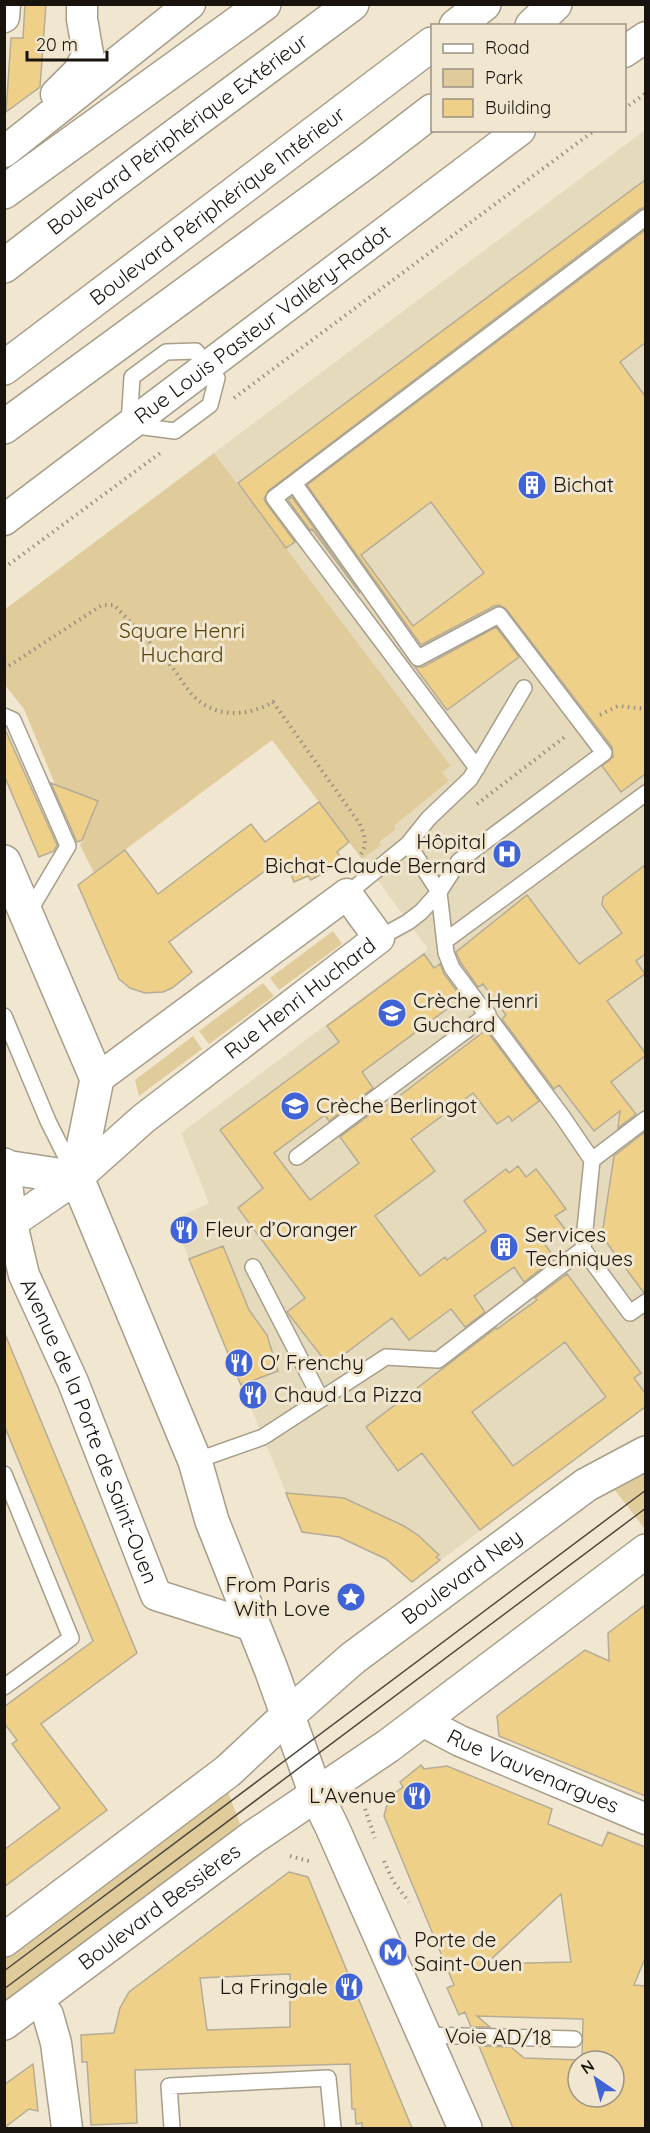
<svg xmlns="http://www.w3.org/2000/svg" width="650" height="2133" viewBox="0 0 650 2133" font-family="Quicksand,sans-serif">
  <style>
    .built { fill: #e6dabd }
    .green { fill: #e0cb9b }
    .building { fill: #efd089; stroke: #b5ac97; stroke-width: 1.5; fill-rule: evenodd }
    .lines { fill: none; stroke-linecap: round; stroke-linejoin: round }
    .lane-casing { stroke: #a79e89; stroke-width: 18 }
    .street-casing { stroke: #a79e89; stroke-width: 33 }
    .primary-casing { stroke: #a79e89; stroke-width: 36 }
    .highway-casing { stroke: #a79e89; stroke-width: 36 }
    .path { stroke: #999181; stroke-width: 4; stroke-dasharray: 1.5 4.5; stroke-linecap: butt }
    .lane { stroke: #fff; stroke-width: 15 }
    .street { stroke: #fff; stroke-width: 30 }
    .primary { stroke: #fff; stroke-width: 33 }
    .highway { stroke: #fff; stroke-width: 33 }
    .tram { stroke: #4c473c; stroke-width: 1.5 }
    .labels { text-anchor: middle; stroke-width: 6; stroke-linejoin: round; paint-order: stroke }
    .street-label { font-size: 21px; fill: #18140d; stroke: #f1e7d1 }
    .poi-label { font-size: 21px; fill: #18140d; stroke: #f1e7d1; text-anchor: start }
    .park-label { font-size: 21px; fill: #59440a; stroke: #f1e7d1 }
  </style>
  <rect width="100%" height="100%" fill="#f1e7d1"/>
  <path class="built" d="M645,130V1406L412,1582L388,1560L334,1535L302,1531L173,1220L209,1203L181,1133L428,949L362,859L395,830V825L449,781L442,772L451,766L214,453Z"/>
  <path class="green" d="M214,453L451,766L442,772L449,781L395,825V830L380,842L381,845L362,859L272,740L94,873L80,845L98,802L55,784L24,709L4,684V610Z
    M333,931L342,944L279,990L270,978Z
    M263,983L274,996L209,1044L199,1031Z
    M193,1036L202,1049L139,1096L135,1080Z
    M645,1467V1529L611,1485Z
    M228,1792L240,1824L229,1833L230,1838L5,2007V1957Z"/>
  <path class="building" d="M25,4H46L40,87L6,112L11,38H23Z
    M645,180V207L640,209L268,491L264,499L266,503L295,542L286,548L238,483Z
    M645,230V343L620,362L645,396V774L621,792L602,766L613,757L612,747L506,609L499,605L494,606L421,645L307,485ZM431,502L484,573L413,626L361,555Z
    M292,497L360,593L312,529L310,530L288,500Z
    M496,627L519,657L447,710L415,667H423Z
    M4,727L57,845L54,851L39,857L4,775Z
    M51,783L98,801L82,840L77,842Z
    M319,802L349,842L337,852L342,859L325,872L311,880L308,876L294,882L288,867L283,870L277,862L169,942L192,972L172,988L163,992L145,993L130,988L119,979L78,885L125,850L158,894L251,824L265,842Z
    M645,865V954L636,961L645,974L607,1001L645,1053V1056L611,1082L636,1114L618,1128L620,1111L594,1131L559,1085L554,1089L502,1019L506,1015L483,984L478,987L461,963L456,952L527,895L579,964L622,933L602,905L603,897Z
    M424,954L434,968L440,964L444,974L462,998L362,1072L373,1088L329,1121L325,1115L274,1153L310,1200L359,1163L340,1137L384,1104L386,1106L486,1030L539,1101L512,1121L509,1116L497,1124L473,1093L411,1139L435,1171L375,1216L420,1276L445,1257L447,1260L486,1231L464,1201L506,1169L509,1173L518,1166L526,1177L536,1169L549,1186L566,1209L555,1216L571,1237L534,1230L555,1258L524,1282L514,1267L474,1296L485,1312L465,1327L451,1309L409,1340L392,1318L329,1366L287,1312L305,1298L238,1208L263,1188L220,1130L339,1042L327,1026Z
    M645,1132V1292L644,1293L607,1243L601,1242L614,1156Z
    M223,1246L249,1310L267,1335L278,1371L241,1385L189,1259Z
    M567,1274L641,1373L634,1378L645,1393V1407L480,1530L422,1453L398,1471L366,1427L496,1328L497,1329L537,1300L535,1298ZM565,1342L606,1397L513,1466L472,1412Z
    M5,1334L137,1653L41,1724L107,1810L4,1887V1850L60,1808L12,1744L17,1740L4,1723V1707L93,1641L4,1425Z
    M286,1493L344,1498L404,1526L418,1535L439,1555L436,1557L440,1560L412,1582L386,1559L339,1537L302,1532Z
    M645,1605V1796L499,1736L497,1716L585,1650L609,1661L608,1633Z
    M421,1765L424,1769L447,1766L552,1809L548,1824L602,1846L608,1832L645,1847V1958L634,1985L645,1986V2128H513L479,2046L511,2047L524,2058L582,2060L583,2019L477,2016L490,2027H471L465,2012L459,2015L447,1988L454,1985L384,1816L389,1797L403,1787L400,1782ZM561,1894L571,1962L486,1964ZM578,2061H614V2097H578Z
    M289,1872L308,1877L412,2128H362V2123L356,2124L355,2109H352L350,2064L135,2070L137,2123L91,2125L87,2062H82L81,2035L114,2033L120,2008L129,1992ZM290,1974V2027L207,2030L200,1978Z
    M33,2064L38,2111L29,2109L4,2128V2085Z"/>
  <g class="lines">
    <g class="lane-casing">
      <path id="lane" d="M196,351L217,378L210,405L175,431L129,425L132,377L166,352Z
        M294,483L418,658L499,615L604,753L459,861L439,892L421,912L408,922L379,938
        M4,716L13,720L68,846L27,915
        M477,768L274,498L646,217
        M408,844L439,892L446,953L452,968L562,1116L592,1160L583,1249L630,1313L646,1302
        M347,894L408,844L429,818L470,779L524,688
        M445,941L646,793
        M4,1016L48,1121L74,1173
        M297,1157L488,1014
        M592,1160L646,1119
        M253,1267L321,1399
        M195,1461L263,1437L386,1357L438,1360L583,1249
        M4,1474L71,1638L4,1687
        M422,2035L574,2039
        M172,2128L169,2086L328,2078L333,2128"/>
    </g>
    <g class="street-casing">
      <g id="street">
        <path d="M82,4V19L88,54"/>
        <path d="M4,17L5,4"/>
        <path d="M624,52L646,37"/>
        <path d="M56,94L78,72L88,54"/>
        <path d="M4,152L190,4"/>
        <path id="s1" d="M4,520L520,130"/>
        <path id="s2" d="M5,1167L12,1224L24,1275L73,1382L156,1595L253,1626"/>
        <path id="s3" d="M4,1228L77,1178L143,1119L379,938L347,894L97,1079"/>
        <path id="s4" d="M422,1721L460,1741L646,1819"/>
        <path d="M37,1999L48,2015L56,2043L67,2128"/>
      </g>
    </g>
    <g class="primary-casing">
      <g id="primary">
        <path d="M4,862L97,1079L77,1178L195,1461L212,1521L271,1669L316,1794L333,1829L465,2128"/>
        <path d="M4,1165L5,1167L77,1178"/>
        <path id="s5" d="M4,1940L228,1771L288,1715L353,1658L586,1485L646,1453"/>
        <path id="s6" d="M4,2023L252,1838L388,1746L646,1551"/>
      </g>
    </g>
    <g class="highway-casing">
      <g id="highway">
        <path d="M456,26L484,4"/>
        <path d="M532,26L555,4"/>
        <path d="M4,192L264,4"/>
        <path id="s7" d="M4,266L105,188L352,4"/>
        <path id="s8" d="M4,368L432,44"/>
        <path d="M4,427L367,161L432,111"/>
      </g>
    </g>
    <path class="path" d="M624,109L646,93
      M234,398L595,130
      M4,568L163,451
      M4,669L102,605H114C133,625 153,644 171,666C178,674 183,684 190,692C211,718 246,718 273,702L360,824C364,834 368,844 361,854
      M600,715L618,706L646,709
      M477,804L566,736
      M365,1809L375,1838
      M290,1856L312,1862
      M384,1861L393,1881L409,1902"/>
    <use href="#lane" class="lane"/>
    <use href="#street" class="street"/>
    <use href="#primary" class="primary"/>
    <use href="#highway" class="highway"/>
    <path class="tram" d="M4,1971L646,1490
      M4,1989L646,1508"/>
  </g>
  <defs>
    <g id="building-disc" transform="scale(1.5)"><circle r="9.5" fill="#4063d5" stroke="#f1e7d1"/><path d="M-4-6H4V6H1V3H-1V6H-4ZM-2.5-4.3h1.7v1.8h-1.7ZM.8-4.3h1.7v1.8H.8ZM-2.5-1h1.7V.8h-1.7ZM.8-1h1.7V.8H.8Z" fill="#fff"/></g>
    <g id="hospital-disc" transform="scale(1.5)"><circle r="9.5" fill="#4063d5" stroke="#f1e7d1"/><path d="M-5-5h3v3.5h4V-5h3V5h-3V1.5h-4V5h-3Z" fill="#fff"/></g>
    <g id="school-disc" transform="scale(1.5)"><circle r="9.5" fill="#4063d5" stroke="#f1e7d1"/><path d="M0-5L7-2L0 1L-7-2ZM-4 1L0 2.5L4 1V4Q0 6-4 4Z" fill="#fff"/></g>
    <g id="restaurant-disc" transform="scale(1.5)"><circle r="9.5" fill="#4063d5" stroke="#f1e7d1"/><path d="M-5-6h1v4h1v-4h1v4h1v-4h1v5L-1.5 .5V6h-2V.5L-5-1ZM5-6V6H3V1.5H1.5Q1.5-4 5-6Z" fill="#fff"/></g>
    <g id="sight-disc" transform="scale(1.5)"><circle r="9.5" fill="#4063d5" stroke="#f1e7d1"/><path d="M0-6L1.8-2.2L6-1.7L2.9 1.2L3.7 5.4L0 3.3L-3.7 5.4L-2.9 1.2L-6-1.7L-1.8-2.2Z" fill="#fff"/></g>
    <g id="metro-disc" transform="scale(1.5)"><circle r="9.5" fill="#4063d5" stroke="#f1e7d1"/><path d="M-5.5 5V-5H-3L0 0L3-5H5.5V5H3V-.5L0 4L-3-.5V5Z" fill="#fff"/></g>
  </defs>
  <g fill-rule="evenodd">
    <use href="#building-disc" x="532" y="485"/>
    <use href="#hospital-disc" x="507" y="854"/>
    <use href="#school-disc" x="392" y="1013"/>
    <use href="#school-disc" x="295" y="1106"/>
    <use href="#restaurant-disc" x="184" y="1230"/>
    <use href="#building-disc" x="504" y="1247"/>
    <use href="#restaurant-disc" x="239" y="1363"/>
    <use href="#restaurant-disc" x="253" y="1395"/>
    <use href="#sight-disc" x="351" y="1597"/>
    <use href="#restaurant-disc" x="417" y="1796"/>
    <use href="#metro-disc" x="393" y="1952"/>
    <use href="#restaurant-disc" x="349" y="1987"/>
  </g>
  <g class="labels">
    <g class="street-label">
      <text dy="7" stroke="none"><textPath href="#s7" startOffset="218">Boulevard Périphérique Extérieur</textPath></text>
      <text dy="7" stroke="none"><textPath href="#s8" startOffset="268">Boulevard Périphérique Intérieur</textPath></text>
      <text dy="7" stroke="none"><textPath href="#s1" startOffset="324">Rue Louis Pasteur Valléry-Radot</textPath></text>
      <text dy="7" stroke="none"><textPath href="#s3" startOffset="375">Rue Henri Huchard</textPath></text>
      <text dy="7" stroke="none"><textPath href="#s2" startOffset="279">Avenue de la Porte de Saint-Ouen</textPath></text>
      <text dy="7" stroke="none"><textPath href="#s5" startOffset="585">Boulevard Ney</textPath></text>
      <text dy="7" stroke="none"><textPath href="#s4" startOffset="122">Rue Vauvenargues</textPath></text>
      <text dy="7" stroke="none"><textPath href="#s6" startOffset="194">Boulevard Bessières</textPath></text>
      <text transform="translate(498 2037) rotate(1)" y="7">Voie AD/18</text>
    </g>
    <g class="poi-label">
      <text x="553" y="492">Bichat</text>
      <text x="486" y="849" text-anchor="end">Hôpital<tspan x="486" dy="24">Bichat-Claude Bernard</tspan></text>
      <text x="413" y="1008">Crèche Henri<tspan x="413" dy="24">Guchard</tspan></text>
      <text x="316" y="1113">Crèche Berlingot</text>
      <text x="205" y="1237">Fleur d’Oranger</text>
      <text x="525" y="1242">Services<tspan x="525" dy="24">Techniques</tspan></text>
      <text x="260" y="1370">O' Frenchy</text>
      <text x="274" y="1402">Chaud La Pizza</text>
      <text x="330" y="1592" text-anchor="end">From Paris<tspan x="330" dy="24">With Love</tspan></text>
      <text x="396" y="1803" text-anchor="end">L'Avenue</text>
      <text x="414" y="1947">Porte de<tspan x="414" dy="24">Saint-Ouen</tspan></text>
      <text x="328" y="1994" text-anchor="end">La Fringale</text>
    </g>
    <g class="park-label">
      <text x="182" y="638">Square Henri<tspan x="182" dy="24">Huchard</tspan></text>
    </g>
  </g>
  <rect width="650" height="2133" fill="none" stroke="#18140d" stroke-width="12"/>
  <rect x="431" y="24" width="195" height="108" fill="#f1e7d1" stroke="#9a9383" stroke-width="1.5"/>
  <rect x="443" y="44" width="30" height="9" fill="#ffffff" stroke="#9a9383" stroke-width="1.5"/>
  <text x="485" y="54" font-size="18" fill="#18140d">Road</text>
  <rect x="443" y="69" width="30" height="18" fill="#e0cb9b" stroke="#9a9383" stroke-width="1.5"/>
  <text x="485" y="84" font-size="18" fill="#18140d">Park</text>
  <rect x="443" y="99" width="30" height="18" fill="#efd089" stroke="#9a9383" stroke-width="1.5"/>
  <text x="485" y="114" font-size="18" fill="#18140d">Building</text>
  <g transform="translate(596 2079) rotate(325)"><circle r="28" fill="#f1e7d1" stroke="#9a9383" stroke-width="1.5"/>
  <path d="M0-4.5L10 22L0 15L-10 22Z" fill="#4063d5"/>
  <text y="-9" font-size="16" font-weight="bold" text-anchor="middle" fill="#18140d">N</text>
  </g>
  <path d="M27 51v9h80v-9" fill="none" stroke="#18140d" stroke-width="3"/>
  <text x="36" y="51" font-size="18" fill="#18140d" stroke="#f1e7d1" stroke-width="4.5" paint-order="stroke">20 m</text>
</svg>
